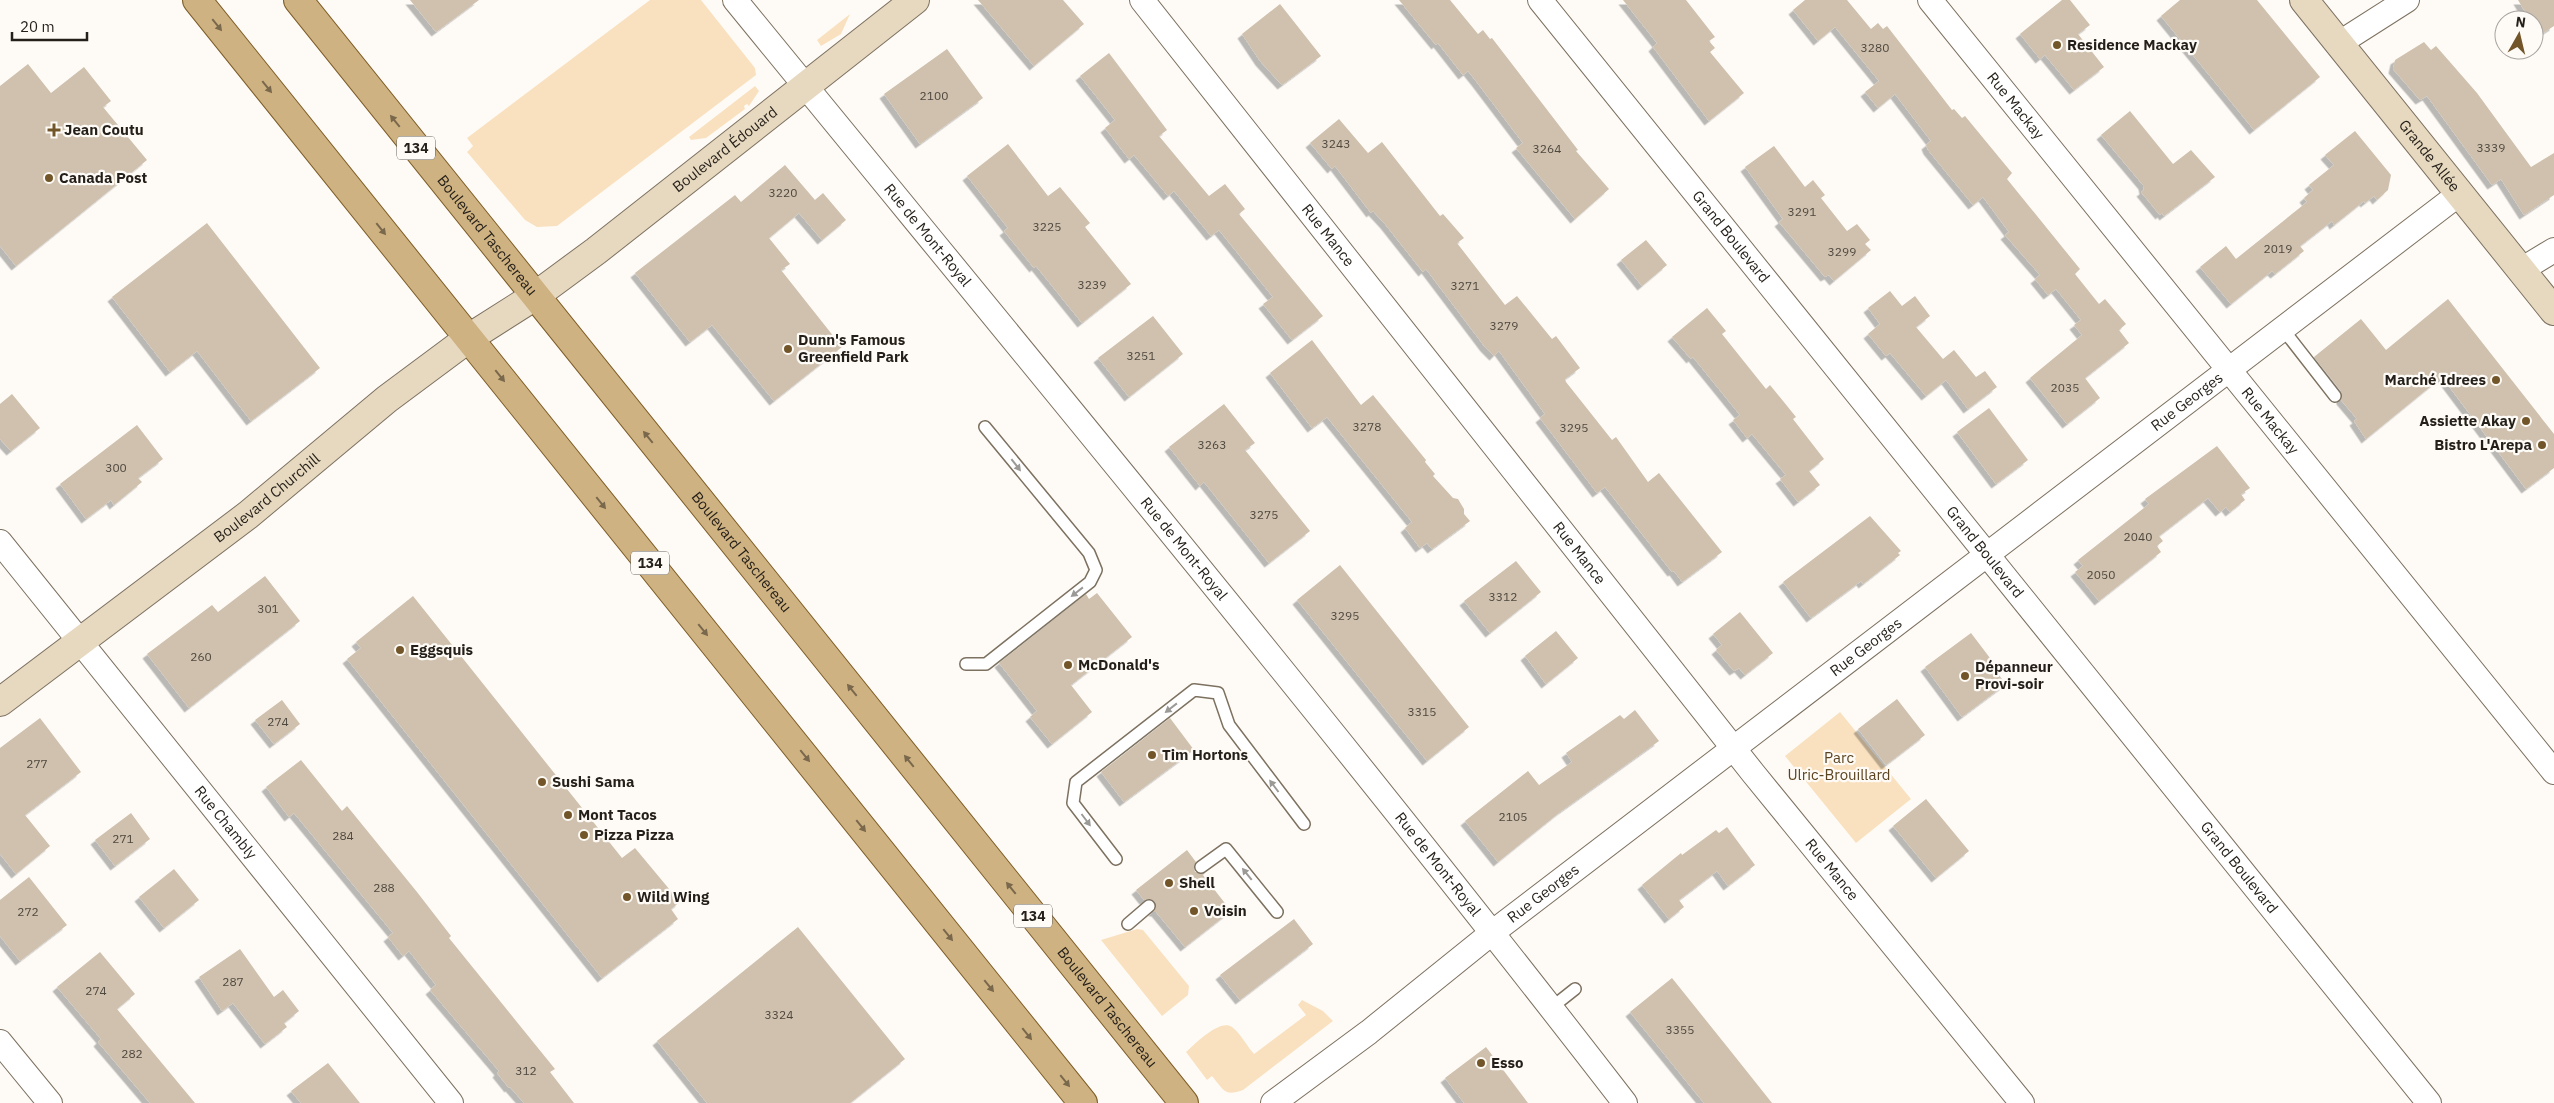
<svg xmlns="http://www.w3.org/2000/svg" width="2554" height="1103" viewBox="0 0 2554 1103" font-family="'IBM Plex Sans',sans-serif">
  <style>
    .green { fill: #f9e1bf }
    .building { fill: #cfc1ae; filter: url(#shadow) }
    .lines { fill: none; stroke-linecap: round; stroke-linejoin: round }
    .lane-casing { stroke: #7d7160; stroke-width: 14 }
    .street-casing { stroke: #7d7160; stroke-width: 26 }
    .secondary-casing { stroke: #7d7160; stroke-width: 30 }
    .primary-casing { stroke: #7e5d26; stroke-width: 30 }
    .lane { stroke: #fff; stroke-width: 11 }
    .street { stroke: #fff; stroke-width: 24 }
    .secondary { stroke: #e7d9c0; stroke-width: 28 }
    .primary { stroke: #cfb282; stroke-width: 28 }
    .oneway { fill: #7a684d }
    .oneway2 { fill: #9c9a97 }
    .poi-dot { fill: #725629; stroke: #fefbf7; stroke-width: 2 }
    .labels { text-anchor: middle; stroke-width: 4.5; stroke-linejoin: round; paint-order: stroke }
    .number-label { font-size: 12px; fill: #4f483e }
    .shield { fill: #fefbf7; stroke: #65615b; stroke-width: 1 }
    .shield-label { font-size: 14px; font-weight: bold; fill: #241f18 }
    .poi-label { font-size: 15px; font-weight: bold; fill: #241f18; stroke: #fefbf7; text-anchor: start }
    .street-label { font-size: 15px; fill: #241f18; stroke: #fefbf7 }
    .park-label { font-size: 15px; fill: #5b4420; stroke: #fefbf7 }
  </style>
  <defs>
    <filter id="shadow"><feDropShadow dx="-4.5" dy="4.5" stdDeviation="0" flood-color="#0004"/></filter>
  </defs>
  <rect width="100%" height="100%" fill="#fefbf7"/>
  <path class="green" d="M650,0H701L755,68L756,75L557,226L537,227L525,220L467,152L473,146L467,138Z
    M850,14L841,34L821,46L817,40Z
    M755,86L759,91L749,106L747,104L744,106L745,109L706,138L691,140L689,137Z
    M1840,712L1911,799L1856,843L1785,756Z
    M1137,929L1143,930L1189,986L1188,995L1162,1016L1101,940Z
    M1302,1000L1323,1011L1333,1021L1243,1090C1224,1097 1224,1090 1212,1076L1207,1080L1186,1052C1195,1044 1220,1018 1232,1027C1241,1034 1247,1046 1254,1054L1306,1015L1298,1005Z"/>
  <path class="building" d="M410,0H479L436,32Z
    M978,0H1063L1084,24L1034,66Z
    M1399,0H1450L1478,34L1483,30L1490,39L1492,38L1578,150L1576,151L1609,189L1575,219L1516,148L1523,143L1476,81L1468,71L1463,75L1438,43L1436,45Z
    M1623,0H1686L1715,37L1709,41L1715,48L1710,52L1744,93L1709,121L1653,47L1657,43Z
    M1805,0H1847L1871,29L1878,23L1883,29L1887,26L1952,110L1954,109L1962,118L1965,116L2012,173L2007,179L2080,269L2075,274L2099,304L2105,299L2126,324L2119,330L2129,343L2085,378L2100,398L2067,424L2030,378L2082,335L2074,325L2081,320L2056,289L2048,295L2035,279L2040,275L2005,235L2009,232L1983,197L1973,205L1928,150L1926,145L1931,141L1895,94L1878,108L1865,92L1879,81L1835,27L1818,41L1793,10Z
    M2062,0H2070L2090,25L2078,34L2104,67L2074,90L2045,55L2040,59L2020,34Z
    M2180,0H2257L2320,77L2254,130L2161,16Z
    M2518,0H2554V26L2540,35L2534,26V20H2530Z
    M1280,4L1321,56L1282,85L1260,61L1242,34Z
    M2424,42L2431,50L2436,46L2477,93L2531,167L2554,153V195L2524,215L2501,179L2492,185L2427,96L2420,100L2393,69L2395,60Z
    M947,49L983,98L920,144L884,94Z
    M1109,53L1167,130L1159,136L1209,196L1225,184L1245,209L1239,214L1323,316L1292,340L1263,304L1273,297L1219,230L1211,236L1174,191L1168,196L1134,155L1129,159L1105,128L1115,120L1080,76Z
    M28,64L51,93L84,67L111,101L103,107L147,160L16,266L0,246V86Z
    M2130,111L2173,164L2191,150L2215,177L2164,216L2162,213L2160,215L2141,192L2144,190L2143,185L2101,135Z
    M1339,119L1368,153L1382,142L1440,216L1443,214L1464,238L1457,243L1505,305L1517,296L1552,339L1556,336L1580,368L1565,379L1566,382L1612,440L1616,437L1648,482L1659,473L1722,552L1682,582L1674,571L1672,572L1605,487L1597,493L1540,418L1545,414L1499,351L1494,356L1485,347L1426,269L1423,272L1385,224L1373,211L1371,213L1335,166L1332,169L1310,143Z
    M2355,131L2391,175L2388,190L2377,200L2374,196L2365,203L2364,201L2334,225L2332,221L2300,246L2304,251L2275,274L2272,271L2231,304L2200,267L2226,246L2236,259L2307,202L2304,198L2313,190L2309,185L2334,165L2325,155Z
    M1008,144L1048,196L1060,187L1090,223L1085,227L1131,284L1082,323L1036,266L1034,268L1004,231L1008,228L967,176Z
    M1774,146L1805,187L1813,180L1825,195L1821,198L1847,231L1857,224L1870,240L1865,244L1871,250L1834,281L1829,275L1825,277L1779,222L1783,219L1745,167Z
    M785,165L815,200L823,193L846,220L822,240L799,213L769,238L790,264L781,270L842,347L774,401L712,325L690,342L635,273L735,195L741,202Z
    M207,223L320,368L251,421L197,351L170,372L112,297Z
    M1646,240L1667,265L1642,286L1621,260Z
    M1890,291L1902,306L1915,296L1930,316L1916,327L1943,359L1954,350L1976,377L1985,371L1997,387L1968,409L1946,380L1926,396L1890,353L1886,356L1868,334L1880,324L1868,308Z
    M2448,299L2554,434V468L2526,489L2442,377L2366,439L2354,421L2357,419L2341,400V391L2314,357L2361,319L2386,350Z
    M1707,308L1726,331L1722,334L1766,389L1770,385L1796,417L1793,419L1824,459L1809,471L1820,485L1798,502L1780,479L1786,475L1752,434L1747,438L1733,420L1740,415L1693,357L1691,359L1672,337Z
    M1153,316L1183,354L1129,397L1098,358Z
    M1312,340L1361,405L1373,395L1426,460L1425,462L1435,474L1433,476L1453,498L1458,499L1464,509V514L1470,521L1432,549L1427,543L1420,548L1405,528L1412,522L1327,417L1312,428L1270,373Z
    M12,394L40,428L11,451L0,439V404Z
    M1224,404L1255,443L1245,450L1310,531L1269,563L1204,482L1200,486L1169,447Z
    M1989,408L2028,460L1996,484L1957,432Z
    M137,425L163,459L138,478L142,482L114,505L111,500L86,519L60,484Z
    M2217,446L2250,488L2241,494L2245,500L2230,512L2226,507L2220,512L2208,498L2159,536L2163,541L2157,546L2161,552L2099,601L2075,572L2083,566L2078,560L2149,504L2145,499Z
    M1870,516L1901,551L1898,553L1900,555L1863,584L1861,581L1811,618L1783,582Z
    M1516,561L1541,592L1490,633L1464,601Z
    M1340,565L1469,727L1427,761L1297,600Z
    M265,576L300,621L189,708L147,654L212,605L218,612Z
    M1097,593L1132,637L1071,685L1092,712L1052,744L1030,717L1037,711L999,663L1086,594L1089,599Z
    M413,596L622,858L635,848L680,902L671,909L678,919L602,978L347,659L361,648L356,642Z
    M1740,612L1773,653L1745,675L1739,668L1734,671L1716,650L1722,645L1713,634Z
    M1556,631L1578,658L1546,684L1525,656Z
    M1971,633L1990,658L1987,660L2006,684L1962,717L1925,667Z
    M1897,699L1925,735L1886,765L1858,729Z
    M282,700L300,724L274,744L255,720Z
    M1635,710L1659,741L1560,812L1498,862L1465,821L1528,771L1539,785L1572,762L1566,753L1620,715L1624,719Z
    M40,718L81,772L25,815L50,846L16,874L0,854V748Z
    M1170,718L1194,750L1124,802L1101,772Z
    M301,760L342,811L347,806L417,892L451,936L449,938L555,1069L550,1072L574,1103H524L510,1087L509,1088L497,1073L499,1071L430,990L436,985L409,951L403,956L388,937L393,933L294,813L289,817L266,787Z
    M1926,799L1969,851L1936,878L1893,826Z
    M131,813L150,839L115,866L95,840Z
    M1727,827L1755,865L1728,886L1717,871L1679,900L1684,907L1669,919L1642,885L1681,853L1682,855L1716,830L1719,833Z
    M1187,850L1196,862L1194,867L1195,872L1205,873L1203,875L1231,911L1185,947L1156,912H1153L1156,908L1155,902L1151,899L1144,900L1136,890Z
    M174,869L199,900L164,928L139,897Z
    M29,877L67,925L20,961L0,936V900Z
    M1294,919L1313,944L1240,1000L1220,975Z
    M798,927L905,1059L850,1103H707L657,1041Z
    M240,949L274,997L283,990L299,1011L284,1023L287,1027L265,1044L233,1003L222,1011L199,977Z
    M100,952L135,994L117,1009L195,1103H150L98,1042L101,1039L57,987Z
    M1672,978L1729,1049L1772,1103H1704L1630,1012Z
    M1486,1047L1528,1103H1464L1445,1078Z
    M328,1063L360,1103H301L291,1091Z"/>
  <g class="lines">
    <g class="lane-casing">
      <path id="lane" d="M2282,328L2335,396
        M966,664H986L1090,582L1096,570L1089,553L985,427
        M1116,859L1073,803L1076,782L1194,690L1218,693L1229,725L1304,824
        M1201,867L1226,849L1277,912
        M1128,924L1149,906
        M1551,1008L1575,989"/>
    </g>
    <g class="street-casing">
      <g id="street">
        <path id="s1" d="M735,0C1034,366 1336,729 1625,1103"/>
        <path id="s2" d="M1142,0L1753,773L2022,1103"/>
        <path id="s3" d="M1540,0L2429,1103"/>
        <path id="s4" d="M1930,0L2554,772"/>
        <path d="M2338,44L2407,0"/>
        <path d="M2521,270L2554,250"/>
        <path id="s5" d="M0,542L451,1103"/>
        <path d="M0,1042L50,1103"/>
        <path id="s6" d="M1273,1103L1369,1032L1493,932L2459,194"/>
      </g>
    </g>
    <g class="secondary-casing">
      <g id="secondary">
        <path id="s7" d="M2304,0L2554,311"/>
        <path id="s8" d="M0,702L248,515L387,399L469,338L535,296L596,251L915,0"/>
      </g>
    </g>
    <g class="primary-casing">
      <g id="primary">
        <path d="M197,0L1083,1103"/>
        <path id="s9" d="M298,0L1184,1103"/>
      </g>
    </g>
    <use href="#lane" class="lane"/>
    <use href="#street" class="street"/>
    <use href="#secondary" class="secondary"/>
    <use href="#primary" class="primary"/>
  </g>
  <defs><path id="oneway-solid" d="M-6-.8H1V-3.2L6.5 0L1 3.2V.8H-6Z" transform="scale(1.25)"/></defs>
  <g class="oneway">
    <use href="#oneway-solid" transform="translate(217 25) rotate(51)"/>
    <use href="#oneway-solid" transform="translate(267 87) rotate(51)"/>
    <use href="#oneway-solid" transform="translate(395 121) rotate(-129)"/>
    <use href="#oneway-solid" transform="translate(381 229) rotate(51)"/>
    <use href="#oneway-solid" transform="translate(500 376) rotate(51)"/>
    <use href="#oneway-solid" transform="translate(648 437) rotate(-129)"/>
    <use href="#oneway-solid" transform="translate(601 503) rotate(51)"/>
    <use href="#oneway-solid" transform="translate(703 630) rotate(51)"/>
    <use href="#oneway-solid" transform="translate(852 690) rotate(-129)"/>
    <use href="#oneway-solid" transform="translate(805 756) rotate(51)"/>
    <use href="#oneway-solid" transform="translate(909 761) rotate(-129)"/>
    <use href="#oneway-solid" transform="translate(861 826) rotate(51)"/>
    <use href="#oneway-solid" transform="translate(1011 888) rotate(-129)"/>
    <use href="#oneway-solid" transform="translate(948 935) rotate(51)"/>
    <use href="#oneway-solid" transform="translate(989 986) rotate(51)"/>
    <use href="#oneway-solid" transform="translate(1027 1034) rotate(51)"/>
    <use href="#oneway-solid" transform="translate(1065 1081) rotate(51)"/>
  </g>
  <g class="oneway2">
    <use href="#oneway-solid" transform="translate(1016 465) rotate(52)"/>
    <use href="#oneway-solid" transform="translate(1077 592) rotate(142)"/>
    <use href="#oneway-solid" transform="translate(1171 708) rotate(142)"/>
    <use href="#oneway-solid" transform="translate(1274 786) rotate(-127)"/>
    <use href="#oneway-solid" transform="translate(1086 820) rotate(53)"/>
    <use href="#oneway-solid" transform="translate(1247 874) rotate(-129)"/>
  </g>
  <g class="poi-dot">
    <circle cx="2057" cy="45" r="5"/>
    <path d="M51.5 122.5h5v5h5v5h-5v5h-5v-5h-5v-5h5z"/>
    <circle cx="49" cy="178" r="5"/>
    <circle cx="788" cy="349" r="5"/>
    <circle cx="2496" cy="380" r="5"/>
    <circle cx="2526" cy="421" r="5"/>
    <circle cx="2542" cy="445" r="5"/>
    <circle cx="400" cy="650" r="5"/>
    <circle cx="1068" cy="665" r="5"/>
    <circle cx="1965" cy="676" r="5"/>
    <circle cx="1152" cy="755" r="5"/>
    <circle cx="542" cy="782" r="5"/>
    <circle cx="568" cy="815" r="5"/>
    <circle cx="584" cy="835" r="5"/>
    <circle cx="1169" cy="883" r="5"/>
    <circle cx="627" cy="897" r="5"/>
    <circle cx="1194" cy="911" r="5"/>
    <circle cx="1481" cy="1063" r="5"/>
  </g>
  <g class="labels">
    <g class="number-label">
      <text x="1875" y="52">3280</text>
      <text x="934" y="100">2100</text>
      <text x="1336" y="148">3243</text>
      <text x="2491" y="152">3339</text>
      <text x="1547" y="153">3264</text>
      <text x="783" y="197">3220</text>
      <text x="1802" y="216">3291</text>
      <text x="1047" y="231">3225</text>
      <text x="2278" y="253">2019</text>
      <text x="1842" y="256">3299</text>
      <text x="1092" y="289">3239</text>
      <text x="1465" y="290">3271</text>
      <text x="1504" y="330">3279</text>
      <text x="1141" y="360">3251</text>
      <text x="2065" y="392">2035</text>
      <text x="1367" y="431">3278</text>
      <text x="1574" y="432">3295</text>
      <text x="1212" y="449">3263</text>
      <text x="116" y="472">300</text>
      <text x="1264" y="519">3275</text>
      <text x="2138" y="541">2040</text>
      <text x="2101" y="579">2050</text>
      <text x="1503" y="601">3312</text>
      <text x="268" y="613">301</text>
      <text x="1345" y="620">3295</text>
      <text x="201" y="661">260</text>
      <text x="1422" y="716">3315</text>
      <text x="278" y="726">274</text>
      <text x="37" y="768">277</text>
      <text x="1513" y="821">2105</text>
      <text x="343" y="840">284</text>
      <text x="123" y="843">271</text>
      <text x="384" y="892">288</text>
      <text x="28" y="916">272</text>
      <text x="233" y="986">287</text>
      <text x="96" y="995">274</text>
      <text x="779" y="1019">3324</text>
      <text x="1680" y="1034">3355</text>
      <text x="132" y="1058">282</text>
      <text x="526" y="1075">312</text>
    </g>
    <g class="shield">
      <rect x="397" y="136.5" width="38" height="23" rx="4"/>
      <rect x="631" y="551.5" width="38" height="23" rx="4"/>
      <rect x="1014" y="904.5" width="38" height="23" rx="4"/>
    </g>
    <g class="shield-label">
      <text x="416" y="153">134</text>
      <text x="650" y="568">134</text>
      <text x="1033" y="921">134</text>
    </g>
    <g class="poi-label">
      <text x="2067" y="50">Residence Mackay</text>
      <text x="64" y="135">Jean Coutu</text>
      <text x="59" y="183">Canada Post</text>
      <text x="798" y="345">Dunn's Famous<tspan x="798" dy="17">Greenfield Park</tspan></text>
      <text x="2486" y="385" text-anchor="end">Marché Idrees</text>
      <text x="2516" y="426" text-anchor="end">Assiette Akay</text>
      <text x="2532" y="450" text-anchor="end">Bistro L'Arepa</text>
      <text x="410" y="655">Eggsquis</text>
      <text x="1078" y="670">McDonald's</text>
      <text x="1975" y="672">Dépanneur<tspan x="1975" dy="17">Provi-soir</tspan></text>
      <text x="1162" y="760">Tim Hortons</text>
      <text x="552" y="787">Sushi Sama</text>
      <text x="578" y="820">Mont Tacos</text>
      <text x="594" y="840">Pizza Pizza</text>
      <text x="1179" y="888">Shell</text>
      <text x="637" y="902">Wild Wing</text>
      <text x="1204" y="916">Voisin</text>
      <text x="1491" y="1068">Esso</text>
    </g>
    <g class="street-label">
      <text dy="5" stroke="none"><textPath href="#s4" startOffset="136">Rue Mackay</textPath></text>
      <text dy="5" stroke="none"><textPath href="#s8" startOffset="912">Boulevard Édouard</textPath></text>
      <text dy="5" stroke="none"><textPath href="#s7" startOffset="200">Grande Allée</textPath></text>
      <text dy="5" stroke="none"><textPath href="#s1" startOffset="304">Rue de Mont-Royal</textPath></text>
      <text dy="5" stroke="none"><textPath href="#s9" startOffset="302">Boulevard Taschereau</textPath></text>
      <text dy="5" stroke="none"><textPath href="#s2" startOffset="300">Rue Mance</textPath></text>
      <text dy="5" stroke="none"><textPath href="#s3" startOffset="304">Grand Boulevard</textPath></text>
      <text dy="5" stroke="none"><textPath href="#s6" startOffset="1152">Rue Georges</textPath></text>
      <text dy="5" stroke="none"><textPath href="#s4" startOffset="541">Rue Mackay</textPath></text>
      <text dy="5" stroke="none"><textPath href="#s8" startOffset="336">Boulevard Churchill</textPath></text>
      <text dy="5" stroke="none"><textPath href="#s1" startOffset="709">Rue de Mont-Royal</textPath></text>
      <text dy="5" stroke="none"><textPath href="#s9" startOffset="708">Boulevard Taschereau</textPath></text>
      <text dy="5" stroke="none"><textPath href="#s3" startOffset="709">Grand Boulevard</textPath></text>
      <text dy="5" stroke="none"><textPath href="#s2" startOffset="705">Rue Mance</textPath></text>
      <text dy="5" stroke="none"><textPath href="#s6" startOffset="748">Rue Georges</textPath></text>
      <text dy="5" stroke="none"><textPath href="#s5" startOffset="360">Rue Chambly</textPath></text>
      <text dy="5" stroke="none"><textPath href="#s1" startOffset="1114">Rue de Mont-Royal</textPath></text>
      <text dy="5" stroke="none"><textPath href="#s3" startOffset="1114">Grand Boulevard</textPath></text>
      <text dy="5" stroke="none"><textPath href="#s2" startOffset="1110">Rue Mance</textPath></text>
      <text dy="5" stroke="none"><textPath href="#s6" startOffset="342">Rue Georges</textPath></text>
      <text dy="5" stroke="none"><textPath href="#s9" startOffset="1292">Boulevard Taschereau</textPath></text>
    </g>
    <g class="park-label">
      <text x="1839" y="763">Parc<tspan x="1839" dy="17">Ulric-Brouillard</tspan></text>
    </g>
  </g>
  <g transform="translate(2519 35) rotate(8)"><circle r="24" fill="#fefbf7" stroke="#a7a39e"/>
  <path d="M0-4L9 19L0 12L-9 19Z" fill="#725629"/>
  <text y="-8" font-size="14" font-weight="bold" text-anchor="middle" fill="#241f18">N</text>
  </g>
  <path d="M12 32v8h75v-8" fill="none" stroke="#241f18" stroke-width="2.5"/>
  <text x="20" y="32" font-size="15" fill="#241f18" stroke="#fefbf7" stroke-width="4" paint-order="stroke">20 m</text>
</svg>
